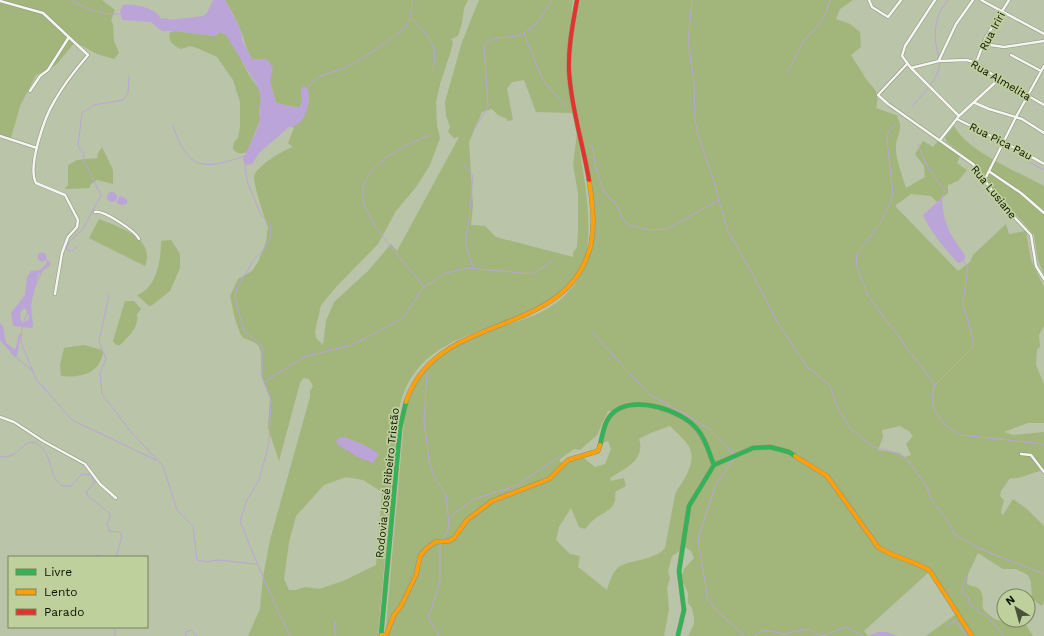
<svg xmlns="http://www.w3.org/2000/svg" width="1044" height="636" viewBox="0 0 1044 636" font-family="'Work Sans',sans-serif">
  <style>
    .green { fill: #a2b57b; fill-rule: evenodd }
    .water { fill: #bba4d8; fill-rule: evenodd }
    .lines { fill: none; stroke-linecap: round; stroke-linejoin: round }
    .stream { stroke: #bba4d8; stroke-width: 1 }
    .street-casing { stroke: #8c937e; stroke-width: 3.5 }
    .fast-casing { stroke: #8c937e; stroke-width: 5 }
    .slow-casing { stroke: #8c937e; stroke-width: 5 }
    .jam-casing { stroke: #8c937e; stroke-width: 5 }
    .street { stroke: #f5f6f2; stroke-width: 2.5 }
    .fast { stroke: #30b455; stroke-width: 4 }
    .slow { stroke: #ff9f0a; stroke-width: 4 }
    .jam { stroke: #e5322d; stroke-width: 4 }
    .labels { text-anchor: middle; stroke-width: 3.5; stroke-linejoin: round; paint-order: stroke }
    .street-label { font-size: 11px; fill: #0c1202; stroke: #bed09c }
  </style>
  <rect width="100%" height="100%" fill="#bac4a8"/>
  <path class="green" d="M0,0H102L115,10L111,21L113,24L114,41L119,53L114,59L97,54L75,42L56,65L36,75L20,106L11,138L0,134Z
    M225,0H468L464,8L462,23L458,36L451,39L453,42L450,54L440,84L436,102L437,126L440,138L430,165L416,187L396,211L378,244L336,287L321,305L315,331L316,338L323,345L326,321L334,302L368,271L391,244L397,251L459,137L454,138L448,132L450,127L446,116L445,102L462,42L479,0H573L566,65L573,113L536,112L524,80L512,82L507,89L513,120L507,121V119L498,115L492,109L482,112L469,142L473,206L471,225L485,226L496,237L573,257V253L577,247L578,229V193L573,165L577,133C583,173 592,210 587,251C586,258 581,266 577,272C532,344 411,311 397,421L378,636H248L260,609L263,577L270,540L310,397V391L313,386L309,379L303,378L300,383L279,461L268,428L270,398L261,375V354L259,346L254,342L243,338L240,333L235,319L230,296L238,279L252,271L258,262L266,242L268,227C265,220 253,183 254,176C257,166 283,150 293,147L288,143L294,128L292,127L308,106L309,94L301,89L302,101L299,108L276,103L270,82L271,76L261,59H252C245,49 245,39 240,29C237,20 230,9 225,0ZM344,437L366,446L350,452L346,448ZM346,477L363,480L382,492L376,565L343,581L319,589L305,587L296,590H289L284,579L289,542L296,516L324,485Z
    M578,0H853L840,9L836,19L850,24L860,32L861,47L851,55C855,61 859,68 863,74C871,89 881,88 876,108L898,116L897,118C904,125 897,136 896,145C895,158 902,175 906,188L925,177L924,166L915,154L923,141L933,147L938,141L960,156L957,163L967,170L958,181L948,185V193L937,202L931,196L911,194L896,205V207L958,271L970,262L973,255L1006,224L1009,234L1026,231L1031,260L1044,287V326L1039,335L1040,347L1037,349L1036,365L1044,384V423H1028L1004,432L1013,435L1044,432V471C1031,471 1022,480 1010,478L1001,491L1000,496L1004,500L1001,512L1003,515L1013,499L1027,509L1044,526V602L1042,606L1032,599L1031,582L1028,575L1016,569H1003L978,553L968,574L967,584C970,586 973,586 976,587C985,591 982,602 983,609C999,626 1003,620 1023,620L1033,636H926L956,614L929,572L864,631L868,636H688L694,624V617L692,608L688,603V593L681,578L684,569L694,558L691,551L685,547L672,556L668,571L670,578L667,588L669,609L664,636H385L404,422C408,386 433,355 466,340C488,331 512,324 535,315C580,295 597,256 594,208L571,76L572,40ZM608,411H615L603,428L601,444L608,441L611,449L605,464L595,467L584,458L572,459L563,464L559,460L574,449L580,450L597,435ZM670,426C686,442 699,449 687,474C684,481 678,487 675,495L665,548C654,562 624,559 616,570C611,575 609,584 607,590L578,567L580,556L570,554L556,540L559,527L571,508L579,527L585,529C587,527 589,524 591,522C601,512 618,511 615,492L626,486L624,478L611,481L610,478C624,469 646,460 639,439L648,434ZM900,426L909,431L913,436L906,444L911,455L905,457L899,453L878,450L883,437L882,430Z
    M176,31L214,36L218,31L226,35L232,42L249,75L259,89L261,101L259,110L260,120L247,152C241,154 237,154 233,149L234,142L238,138L240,127V102L233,80L217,57L197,48L190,46L181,49C174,46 167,41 170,32Z
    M954,126C967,151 1018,172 1044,186V275L1038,260L1034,235L986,181L975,164L947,142L945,137Z
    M102,147L113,170V184L97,180L90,185V188L65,189L68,185V165L77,160L98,158L97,155Z
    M99,219C119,227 156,238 145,266L89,238Z
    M171,240L180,254V268L170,291L151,306H149L137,295C157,288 161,260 161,241Z
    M125,301H134L141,309L137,314C139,328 129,336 120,345H116L113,341Z
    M84,345L102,350L103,353C99,374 80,378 61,376L60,365L64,348Z"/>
  <path class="water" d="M213,0H225L240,28L243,42L252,59H267L273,68L270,82L276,103L299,108L302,101L301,89L304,86L308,89C311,101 306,127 289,127L259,153L252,164L245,165L243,159L257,129L260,120L259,110L261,101L259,89L226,35L219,32L218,35L214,36L176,31H162L151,22L122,20L120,11L123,5C134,4 157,8 161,19L167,18L169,20L203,16L207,13Z
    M107 197a5 5 0 1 1 10 0a5 5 0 1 1-10 0Z
    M120,196L127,199V204L120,205L116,202Z
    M942,198C943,223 950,235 965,255V259L961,263H958C945,249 931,233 923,215Z
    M37.5 257a4.5 4.5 0 1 1 9 0a4.5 4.5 0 1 1-9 0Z
    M50,261V265L38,275L31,305L33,325L32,328L13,326L11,313L25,295L27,277L31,271L40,270ZM25,308L29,316L28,320L23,323C19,319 19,310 25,308Z
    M0,323L3,326L6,343L14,349L16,348L19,334H21L17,356L15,357L0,340Z
    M344,437L366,446L379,454L373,463L358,457L338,445L336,441L339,438Z
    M878,632H886L897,636H868Z"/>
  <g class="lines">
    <path class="stream" d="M71,0C86,10 103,15 121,14
      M692,0L688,43L694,83L695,119L698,136L713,178L727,229L754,277L779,325L807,367L830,385L836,404L849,427L873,447L897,453L907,459L927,487L931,499L950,524L954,534L978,548L1044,574
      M411,18C429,38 439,42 433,71
      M524,33L542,79L567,108
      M939,58C933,38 933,17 948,0
      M787,73L804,40L817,27L825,15L830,0
      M308,88C316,74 331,73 345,68C357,63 404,32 409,21C412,15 411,7 412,0
      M912,107C922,94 940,79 940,61
      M896,123L888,133L887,140L893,194L891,201L881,222L857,254L856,264L868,296L935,385
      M173,126C189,171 202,170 245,156
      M473,130L485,112L488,105L484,45C493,35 504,39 517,36C532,32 545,13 552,0
      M918,144L927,166L945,191L940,200
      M592,146L597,172L604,192L617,205L622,218L629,225L650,230L667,229L719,200
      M1029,162L1044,170
      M463,163L473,176L469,221L466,236V245L473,268
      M246,164L245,166L247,181L260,213L270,225L271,235L264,250L254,259L237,288L235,298L244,331L262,346V377L271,400L269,443L259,480L247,500L240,521C255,560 272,598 290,636
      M77,247L72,251L66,249L69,242L83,229L101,195L84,161V154L78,146L82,113L94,105L123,100L128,93L129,77
      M963,261L968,267L963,304L973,339V347L935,385C927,407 940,424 960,435L1044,444
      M46,265L48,261L46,259
      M36,285L42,271
      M424,287C370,219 316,181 430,135
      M109,295L99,341L106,359L100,373L102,394L131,432L163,466L177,510L193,526L197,560L206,562L218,560L256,564
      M23,324L28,311
      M22,327L21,342L36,379L72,420L156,460
      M592,332L649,394L695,420L712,431L734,454
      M11,353L34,372
      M427,372L424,423L430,465L435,478L446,495L449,525L447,533L442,539
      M264,382L304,357L352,345L394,323L404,316L424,287L446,273L469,268L532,274L554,260
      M0,457C4,457 8,457 12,455C20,452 26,439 35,443C53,450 48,477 62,486H71L82,474L92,475L94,483L87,491V495L110,514V518L107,523L109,531L120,532L122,536L116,557
      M735,457L715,486L698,540L708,599L714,608L745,636
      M449,518L474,499L516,486L559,457
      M440,542V581L429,616L430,622L440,636
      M94,557L98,555L104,557
      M966,577L962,588V593L968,596L969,603L989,619L1005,636
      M947,626L956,621L967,636
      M91,627H104
      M111,627L116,631L114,636
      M185,636L186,632L191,630L197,636
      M336,636L334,627L336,620
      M755,636L764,630L784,634L808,629L822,636L846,627L863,636"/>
    <g class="street-casing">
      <path id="street" d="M869,0L872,7L888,17L901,0
        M935,0L905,46L902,56L911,68L959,116
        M981,0L1044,34
        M0,1L43,13L88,55C76,69 64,84 55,100C45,116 27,166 36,183L65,195L78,220L77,227L68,237L62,253L55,294
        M983,44L1004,47L1044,41
        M1011,55L1041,71
        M939,60L956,24L973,0
        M976,63L986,37L1009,0
        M907,64L878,95L888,104L973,164L1001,203L1031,235L1036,266L1044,279
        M911,68L939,61L967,60L976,63L999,79L1044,105
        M30,91L40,76L48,70L69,37
        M975,103L989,109L1022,119L1044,133
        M957,119C986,134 1016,147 1044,164
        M0,136L37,148
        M940,140L959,116L999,79
        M990,172L1021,193L1044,213
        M984,181L1016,117L1044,66
        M95,212C104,210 135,231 139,239
        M0,417L14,422L43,441L85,464L100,484L116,498
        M1021,454L1031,455L1044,472"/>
    </g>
    <g class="fast-casing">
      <path id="fast" d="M600,445C603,434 604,420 614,412C634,395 682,410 697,429C706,439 709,453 714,465
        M678,635L684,610L679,571L689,506L714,465L753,448L770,447L789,452L795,456
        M381,636L400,428L406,402"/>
    </g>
    <g class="slow-casing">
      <path id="slow" d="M406,402C436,309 569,341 591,244C595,223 592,200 589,180
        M795,456L827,476L878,547C894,558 914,560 930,571L972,636
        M381,635H386L394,615L401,606L416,575L420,556L426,549L435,542L449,541L454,538L467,520L492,501L549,479L568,460L598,451L600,445"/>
    </g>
    <g class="jam-casing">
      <path id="jam" d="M577,0C573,23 568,47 569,71C571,108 583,144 589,180"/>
    </g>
    <use href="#street" class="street"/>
    <use href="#fast" class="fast"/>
    <use href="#slow" class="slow"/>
    <use href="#jam" class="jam"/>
  </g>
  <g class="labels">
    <g class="street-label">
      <text transform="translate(992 31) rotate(-62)" y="4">Rua Iriri</text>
      <text transform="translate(1001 80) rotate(31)" y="4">Rua Almelita</text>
      <text transform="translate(1001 141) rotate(27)" y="4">Rua Pica Pau</text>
      <text transform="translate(994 192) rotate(51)" y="4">Rua Lusiane</text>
      <text transform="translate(387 483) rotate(-84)" y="4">Rodovia José Ribeiro Tristão</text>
    </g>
  </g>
  <rect x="8" y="556" width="140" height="72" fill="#bed09c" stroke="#77845e"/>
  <rect x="16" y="569" width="20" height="6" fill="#30b455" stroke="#77845e"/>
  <text x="44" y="576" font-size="12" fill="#0c1202">Livre</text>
  <rect x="16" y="589" width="20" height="6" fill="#ff9f0a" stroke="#77845e"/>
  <text x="44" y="596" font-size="12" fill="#0c1202">Lento</text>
  <rect x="16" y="609" width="20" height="6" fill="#e5322d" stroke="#77845e"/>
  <text x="44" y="616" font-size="12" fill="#0c1202">Parado</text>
  <g transform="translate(1016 608) rotate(323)"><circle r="19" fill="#bed09c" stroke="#77845e"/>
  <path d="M0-3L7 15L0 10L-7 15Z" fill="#49503c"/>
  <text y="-6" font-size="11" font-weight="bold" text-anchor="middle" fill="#0c1202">N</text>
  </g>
</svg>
